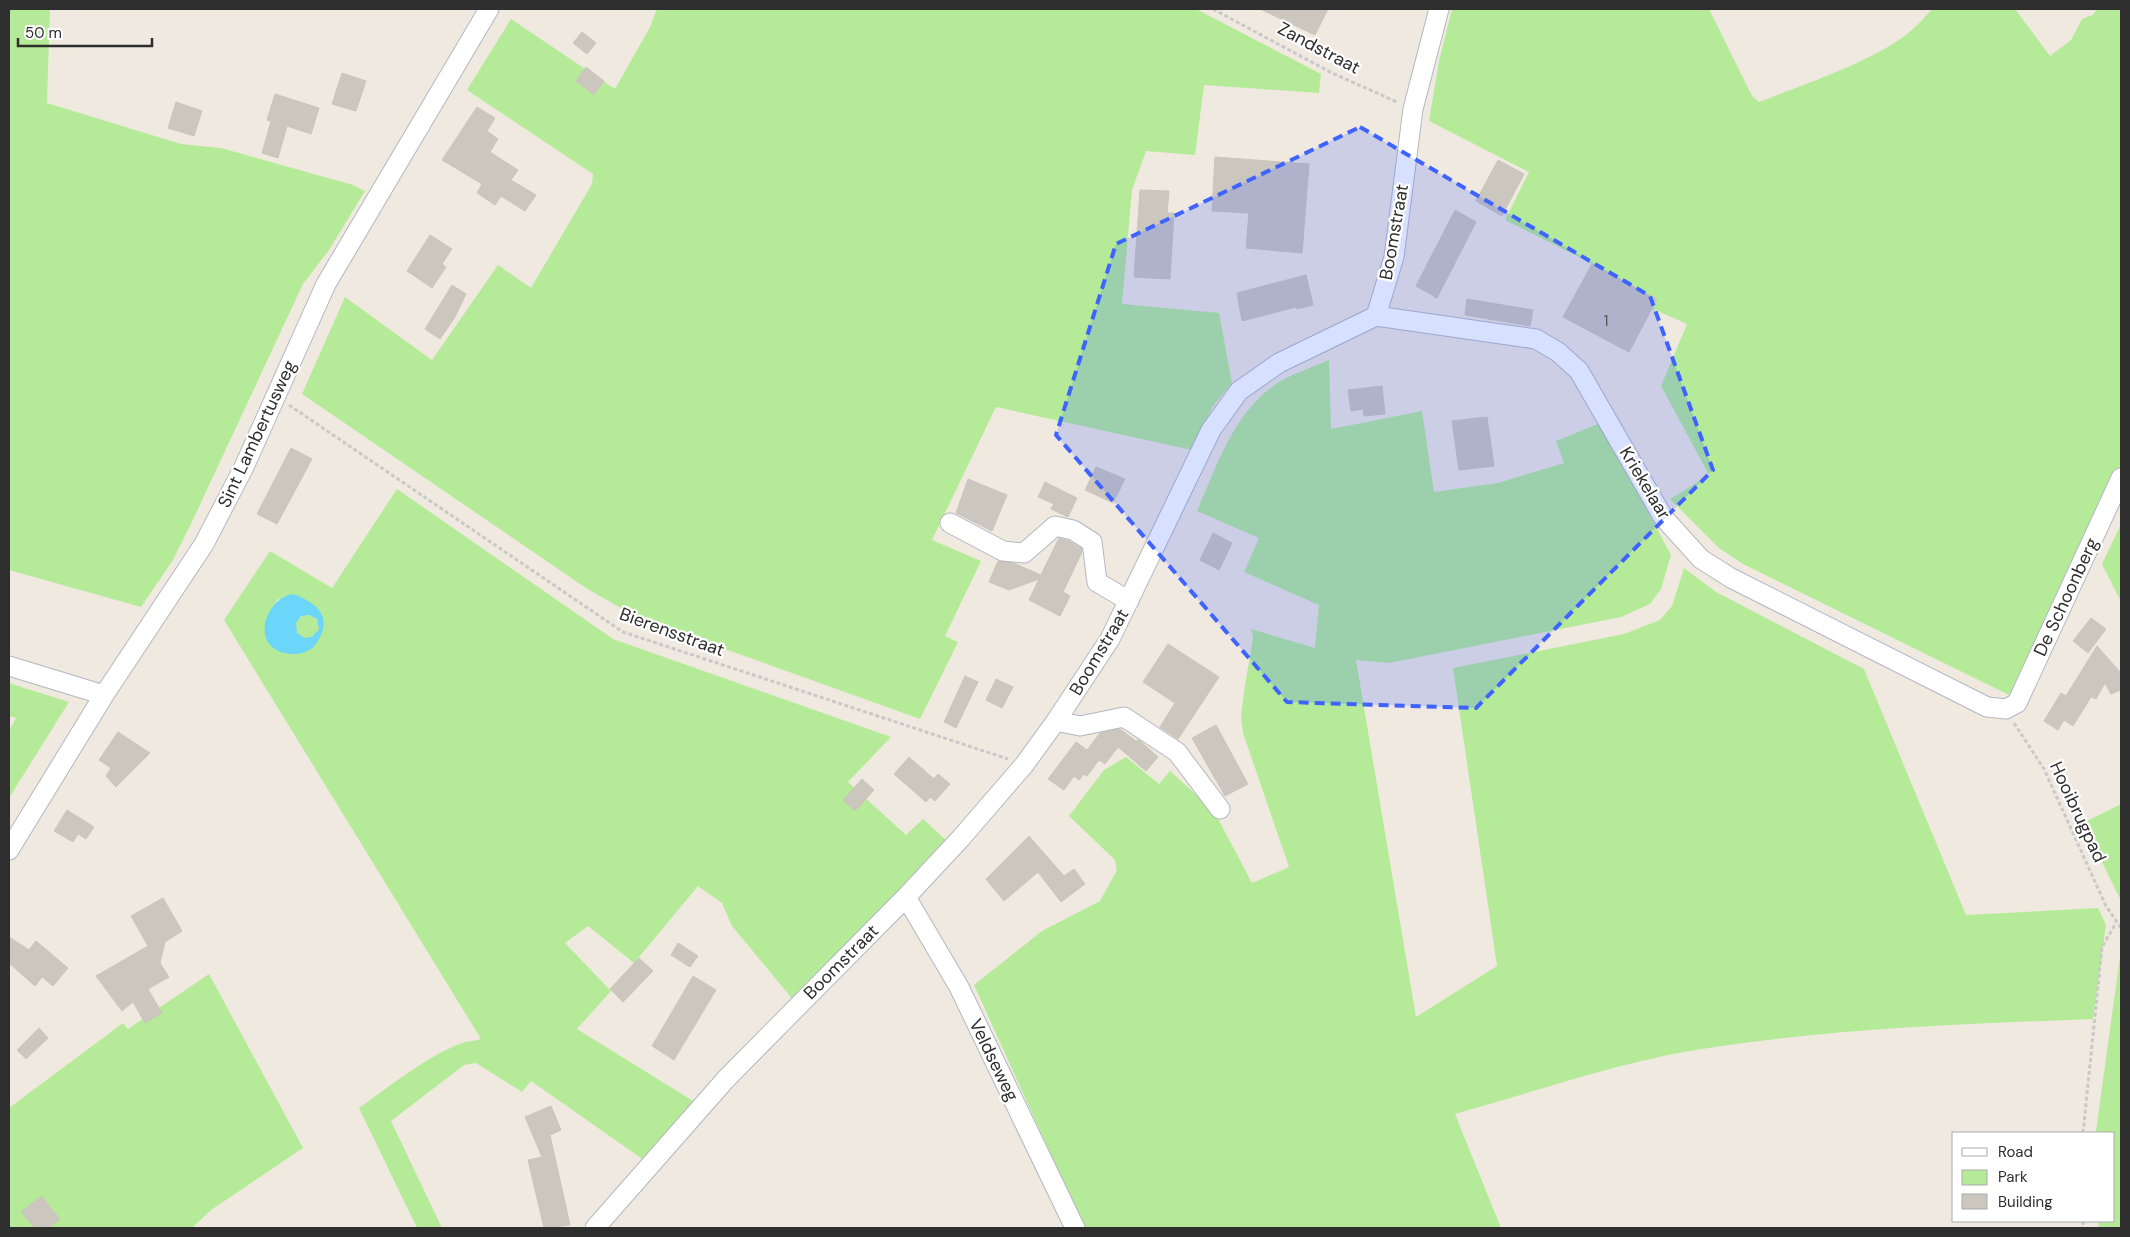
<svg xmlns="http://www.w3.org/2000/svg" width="2130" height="1237" viewBox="0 0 2130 1237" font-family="'DM Sans',sans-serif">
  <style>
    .green { fill: #b5eb98; fill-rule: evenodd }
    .water { fill: #6bd5fa; fill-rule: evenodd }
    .building { fill: #cbc7be; stroke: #ccc5b9 }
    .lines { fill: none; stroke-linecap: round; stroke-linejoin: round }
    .minor-casing { stroke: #b4b6c2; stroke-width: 21 }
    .path { stroke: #c9c9c9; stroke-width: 3; stroke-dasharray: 4 2.5; stroke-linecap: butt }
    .minor { stroke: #fff; stroke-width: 19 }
    .marked { fill: #3e63ff; fill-opacity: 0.2; stroke: #3e63ff; stroke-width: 4; stroke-dasharray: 10 6; stroke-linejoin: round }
    .labels { text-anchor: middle; stroke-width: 4.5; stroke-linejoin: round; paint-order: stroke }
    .number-label { font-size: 15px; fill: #555452 }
    .street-label { font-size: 18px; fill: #2e2e2e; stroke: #fff }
  </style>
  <rect width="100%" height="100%" fill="#f0e9e0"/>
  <path class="green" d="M9,9H50L47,103L181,144L221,148L353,185L365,191L329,250L303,284L190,526L173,560L141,607L9,570Z
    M657,9H1196L1321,74L1319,93L1204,85L1195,155L1146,151L1132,190L1122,304L1219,313L1232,383L1213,406L1192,450L996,407L932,540L981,561L945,636L958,642L920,719L636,617L586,588L302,394L345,297L432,360L498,265L531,288L592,184L593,174L467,90L511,19L615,89L650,27Z
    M1452,9H1709L1752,96L1759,102C1802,85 1881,59 1914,28C1921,22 1926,15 1932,9H2015L2050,56L2071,40L2082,19L2093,15L2097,9H2121V466L2011,696L1743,564L1719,548L1670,499L1709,475L1661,386L1687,324L1585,279L1591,263L1505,220L1529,172L1429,121L1439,61Z
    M1329,360L1331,429L1422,411L1434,492L1498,483L1564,463L1556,441L1598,424L1615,450L1671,555L1661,589L1650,604L1621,617L1389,663L1356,660L1416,1017L1497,966L1453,668L1624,634L1660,620L1672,606L1684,568L1716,592L1864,669L1966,915L2098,908L2106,925L2093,1019C1967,1024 1840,1028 1715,1047C1627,1059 1541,1090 1455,1114L1501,1228H1084L974,985L1042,931L1100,901L1117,870L1115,860L1069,816L1104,770L1126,757L1159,784L1170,771L1214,811L1252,883L1289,867L1243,733L1241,716L1245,685L1253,637L1251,629L1315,648L1319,605L1244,572L1259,538L1197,511C1217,465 1232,417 1273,386C1288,375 1311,368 1329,360Z
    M397,489L613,639L891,737L848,782L906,835L923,819L949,843L794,1001L732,926L722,903L698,886L634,963L588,926L565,943L611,991L577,1029L698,1104L651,1165L531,1081L522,1092L476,1063L464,1065L391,1121L442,1228H417L359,1108C389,1087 428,1055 462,1043C468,1041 475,1041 481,1039L224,620L270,551L332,588ZM278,599L322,614L318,641L266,638L268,616Z
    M2121,524V602L2102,564Z
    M295 627a12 12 0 1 1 24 0a12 12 0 1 1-24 0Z
    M9,683L69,702L9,798V731L16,718L9,716Z
    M2121,804V898L2120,899L2083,823Z
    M2121,949V1228H2099L2098,1221H2114V1133H2096V1131Z
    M209,974L303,1148L211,1210L192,1228H9V1108L123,1023L128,1029Z"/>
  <path class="water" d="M293,594C318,603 335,618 315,645C304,659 272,657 266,638C260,620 275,596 293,594ZM309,615L317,619L319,629L312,637L304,638L297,633L296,623L301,616Z"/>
  <path class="building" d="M1260,9H1328L1315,35Z
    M582,32L596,43L587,54L573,43Z
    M586,67L604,81L594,95L576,81Z
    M342,73L366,81L356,111L332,104Z
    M275,94L319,108L311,134L287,126L278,158L262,153L271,121L267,120Z
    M176,102L202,111L194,136L168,128Z
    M477,107L495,118L487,131L498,139L490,152L518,170L511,180L536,195L525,211L501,196L495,205L477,193L482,184L442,160Z
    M1215,157L1309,164L1302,253L1246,248L1249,213L1212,211Z
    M1498,160L1524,174L1502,216L1476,201Z
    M1140,190L1169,191L1167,213H1174L1170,279L1134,277Z
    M1455,210L1476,222L1437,298L1416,286Z
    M430,235L452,249L442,264L446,267L432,288L407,271Z
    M1592,264L1657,299L1629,352L1563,317Z
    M1306,275L1313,305L1297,309L1296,307L1242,321L1237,293Z
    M452,285L466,294L455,317L440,339L425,329Z
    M1467,299L1533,310L1530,326L1465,315Z
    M1382,386L1385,414L1364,416L1363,409L1351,411L1348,390Z
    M1487,417L1494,466L1459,470L1452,421Z
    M291,448L312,459L277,524L257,514Z
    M1096,467L1125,479L1113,503L1085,490Z
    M968,479L1007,495L992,531L956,513Z
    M1045,482L1077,498L1068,517L1051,509L1054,504L1038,497Z
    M1213,533L1232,543L1219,570L1200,560Z
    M1059,538L1069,541L1082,549V552L1063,592L1070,596L1060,616L1029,600L1039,579L1009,590L989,582L998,561L1013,563L1041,575Z
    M2091,618L2106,629L2088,653L2073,641Z
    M1168,644L1219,677L1178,739L1160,727L1175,703L1143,682Z
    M2097,646L2121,673V690L2111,694L2105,683L2096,699L2091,697L2073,726L2064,720L2058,730L2044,721L2061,693L2066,696Z
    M965,676L978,682L956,728L944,722Z
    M996,679L1013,687L1002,708L986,700Z
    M1216,725L1248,784L1225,796L1192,738Z
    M1120,729L1136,741L1139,740L1158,757L1146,771L1118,747L1105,764L1099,760L1087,776L1084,774L1079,780L1074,776L1064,790L1048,779L1076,742L1087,750L1100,733Z
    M118,732L150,753L116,787L106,776L111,768L99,760Z
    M909,757L934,779L938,774L950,784L935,801L930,797L926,802L894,774Z
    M862,779L874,790L855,811L843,800Z
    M67,810L94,827L86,839L78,834L73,842L54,831Z
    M1029,836L1064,876L1074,869L1085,884L1061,902L1038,872L1004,901L986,879Z
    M163,898L182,931L165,942L160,963L169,977L148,989L162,1013L145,1023L133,1002L122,1011L96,976L148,946L131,916Z
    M9,937L29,950L36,941L68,968L53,986L42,977L35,986L9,963Z
    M678,943L698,956L690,967L671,955Z
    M639,958L653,971L623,1002L610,989Z
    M693,976L716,990L674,1060L652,1046Z
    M39,1028L48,1038L26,1059L17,1050Z
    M551,1106L561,1130L550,1135L570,1225L544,1228L528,1160L542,1157L525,1117Z
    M41,1196L60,1219L49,1228H35L21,1212Z"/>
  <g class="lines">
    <g class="minor-casing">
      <path id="minor" d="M1376,316L1536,339L1558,352L1579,371L1663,517L1701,559L1731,578L1987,707L2006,709L2017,703L2121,478
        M950,523L1003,551L1024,553L1055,526L1073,530L1092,542L1097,582L1129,601
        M9,666L104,695
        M1056,721L1080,726L1124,717L1177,752L1220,809
        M9,850L104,695L204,544L244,467L326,284L489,9
        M906,897L959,987L1075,1228
        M595,1228L726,1079L906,897L961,838L1024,765L1056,721L1110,639L1211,430L1239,391L1279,363L1376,316L1394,257L1413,109L1439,9"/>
    </g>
    <path class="path" d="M1213,9L1332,73L1397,102
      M289,405L623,632L1008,759
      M2014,723L2044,769L2106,906L2121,928
      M2083,1133L2102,947L2116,923
      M2083,1221V1228"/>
    <use href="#minor" class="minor"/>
  </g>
  <path class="marked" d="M1360,127L1650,296L1713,470L1476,708L1287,702L1056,435L1116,244Z"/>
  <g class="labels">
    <g class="number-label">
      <text x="1606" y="326">1</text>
    </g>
    <g class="street-label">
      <text transform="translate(1319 48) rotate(28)" y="6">Zandstraat</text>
      <text transform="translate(1394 232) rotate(-80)" y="6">Boomstraat</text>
      <text transform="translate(257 434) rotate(-65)" y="6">Sint Lambertusweg</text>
      <text transform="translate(1645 483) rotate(59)" y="6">Kriekelaar</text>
      <text transform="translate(2066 597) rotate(-65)" y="6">De Schoonberg</text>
      <text transform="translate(672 632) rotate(20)" y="6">Bierensstraat</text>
      <text transform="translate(1099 652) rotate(-59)" y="6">Boomstraat</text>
      <text transform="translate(2078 812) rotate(65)" y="6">Hooibrugpad</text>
      <text transform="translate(841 962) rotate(-45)" y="6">Boomstraat</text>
      <text transform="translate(994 1060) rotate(64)" y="6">Veldseweg</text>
    </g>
  </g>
  <rect width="2130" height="1237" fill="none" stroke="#2e2e2e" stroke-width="20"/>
  <rect x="1952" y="1132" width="162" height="90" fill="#ffffff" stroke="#ababab"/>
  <rect x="1962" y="1148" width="25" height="8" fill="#ffffff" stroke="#ababab"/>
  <text x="1998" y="1157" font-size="15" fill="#2e2e2e">Road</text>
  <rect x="1962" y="1170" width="25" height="15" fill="#b5eb98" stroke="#ababab"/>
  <text x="1998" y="1182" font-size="15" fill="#2e2e2e">Park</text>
  <rect x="1962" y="1194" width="25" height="15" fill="#cbc7be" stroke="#ababab"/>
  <text x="1998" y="1207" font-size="15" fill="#2e2e2e">Building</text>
  <path d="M18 38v8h134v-8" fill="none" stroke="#2e2e2e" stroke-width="2.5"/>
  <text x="25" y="38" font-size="15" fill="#2e2e2e" stroke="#ffffff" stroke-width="4" paint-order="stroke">50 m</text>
</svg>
